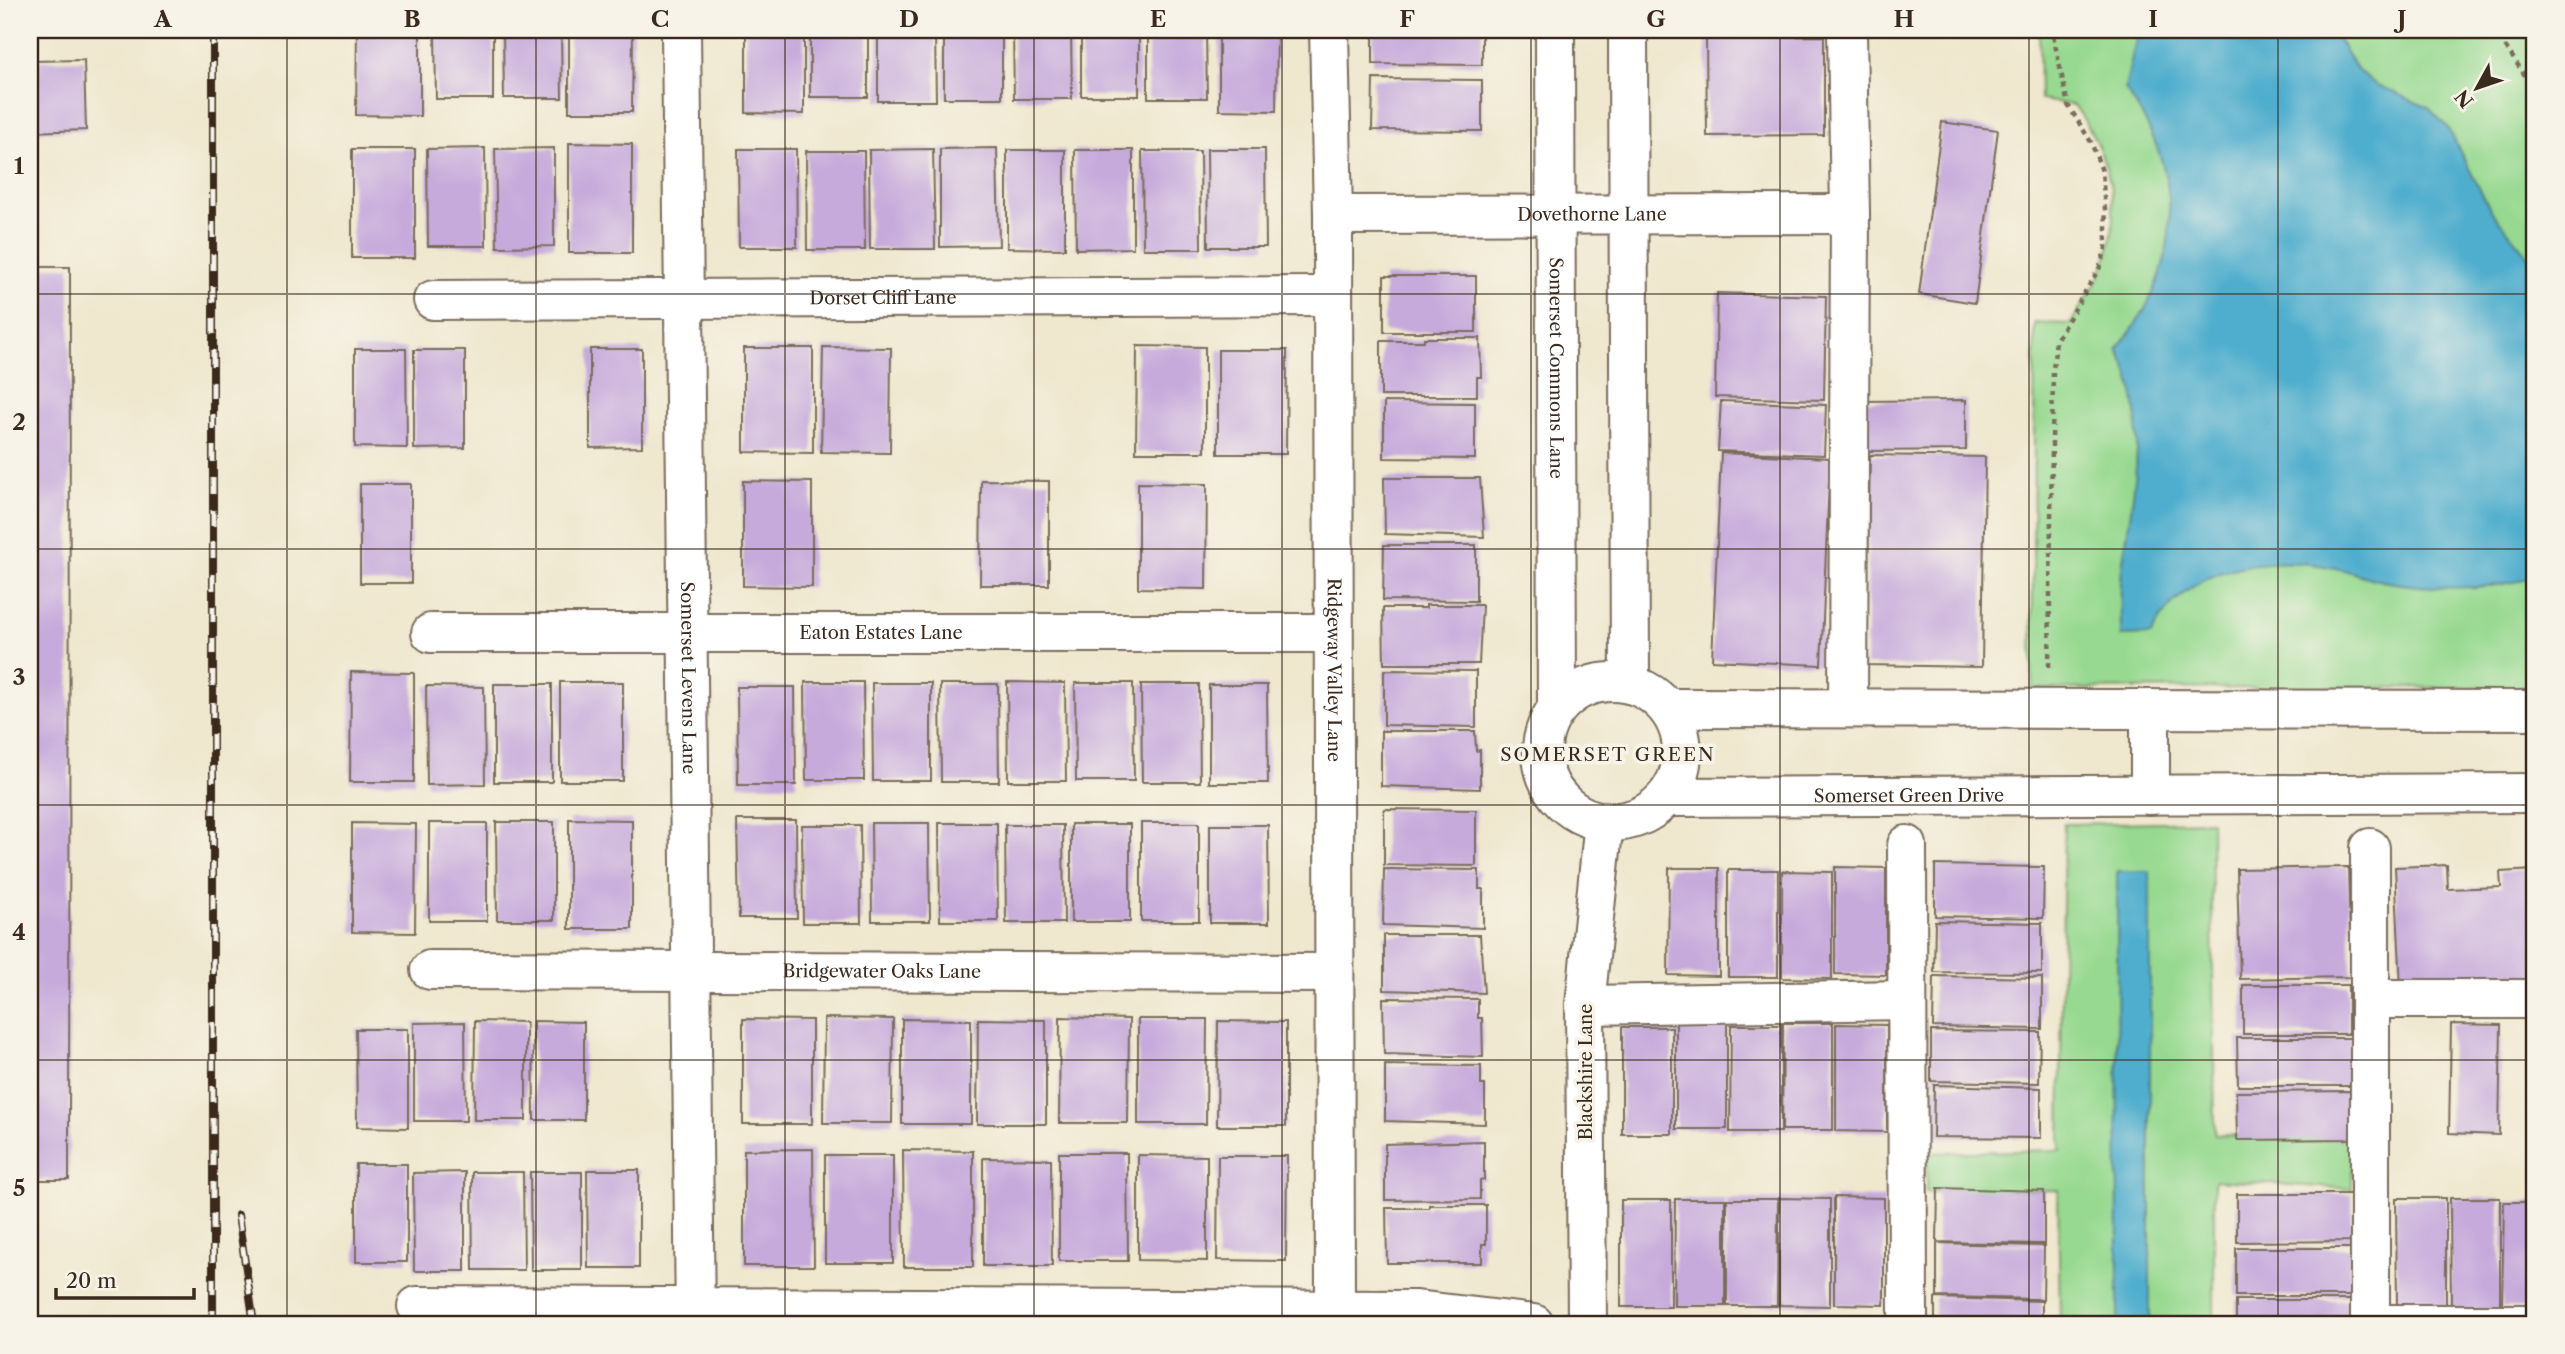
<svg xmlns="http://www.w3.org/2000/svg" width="2565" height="1354" viewBox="0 0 2565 1354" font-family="'Libre Caslon Text',serif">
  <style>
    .green { fill: #97d990; stroke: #698257; stroke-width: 2 }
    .water { fill: #4faecd; stroke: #456c76; stroke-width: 2 }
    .building { fill: #c6aadb }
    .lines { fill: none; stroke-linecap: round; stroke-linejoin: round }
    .minor-casing { stroke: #7a6c5c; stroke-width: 42 }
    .path { stroke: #7a6c5c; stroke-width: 4.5; stroke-dasharray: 5 5; stroke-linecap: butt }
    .minor { stroke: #fff; stroke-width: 38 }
    .rail-casing { stroke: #3b2a1e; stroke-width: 8 }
    .rail { stroke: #f7f3e8; stroke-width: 5; stroke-dasharray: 16; stroke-linecap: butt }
    .grid { fill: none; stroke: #3b2a1e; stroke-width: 2; stroke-opacity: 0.55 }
    .labels { text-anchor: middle; stroke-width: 7; stroke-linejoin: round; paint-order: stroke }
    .street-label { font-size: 18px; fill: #3b2a1e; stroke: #f7f3e8 }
    .neighbourhood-label { font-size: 19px; letter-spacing: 2px; fill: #3b2a1e; stroke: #f7f3e8 }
    .neatline { fill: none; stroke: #3b2a1e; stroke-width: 2.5 }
    .grid-label { font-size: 23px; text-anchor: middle; font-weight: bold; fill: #3b2a1e }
  </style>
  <rect width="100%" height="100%" fill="#f7f3e8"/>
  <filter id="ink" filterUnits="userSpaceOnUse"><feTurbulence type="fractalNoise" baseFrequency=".0143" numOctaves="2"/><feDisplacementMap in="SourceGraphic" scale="14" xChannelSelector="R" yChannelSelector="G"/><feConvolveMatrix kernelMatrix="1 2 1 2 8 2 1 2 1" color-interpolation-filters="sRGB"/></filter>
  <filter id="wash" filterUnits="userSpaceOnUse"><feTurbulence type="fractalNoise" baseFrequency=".00686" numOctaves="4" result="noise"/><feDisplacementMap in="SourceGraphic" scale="28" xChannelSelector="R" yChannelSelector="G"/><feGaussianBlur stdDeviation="1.57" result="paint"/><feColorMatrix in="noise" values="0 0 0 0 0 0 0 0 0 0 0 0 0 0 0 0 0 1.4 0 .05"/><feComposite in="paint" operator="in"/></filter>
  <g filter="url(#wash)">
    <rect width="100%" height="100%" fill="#efe7ce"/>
    <path class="green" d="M2039,30H2535V687L2032,689L2035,323L2071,324C2079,306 2094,291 2101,273C2126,215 2110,154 2074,105L2040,100Z
      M2211,821L2215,1135L2352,1139V1189L2214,1180V1324H2060L2058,1190L1926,1192L1928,1153L2060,1150L2064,824Z"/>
    <path class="water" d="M2138,30H2332L2357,70L2375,84L2429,108L2447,127L2492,212L2535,264V577C2488,591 2430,590 2382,581C2366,578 2351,571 2335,568C2264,554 2186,565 2151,635L2121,636C2121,612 2119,585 2123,561C2133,496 2152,408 2117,349C2186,268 2186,173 2125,89Z
      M2117,871H2150V1324H2118Z"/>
    <g id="blocks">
      <path class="building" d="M357,30H420V116L356,115Z
        M435,30H493V99H436Z
        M503,30H561L562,98H504Z
        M569,30H633L632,112H569Z
        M746,30H804V114L746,113Z
        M810,30H868V97H810Z
        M878,30H935L936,101H878Z
        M944,30H1002V98H944Z
        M1013,30H1071L1072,99H1014Z
        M1081,30H1139V96H1081Z
        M1148,30H1206L1207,98H1148Z
        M1219,30H1277L1276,111L1219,110Z
        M1373,30H1482V65L1373,64Z
        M1824,36V135L1707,136L1706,37Z
        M84,60L86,130L30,132V61Z
        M1373,79L1482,80V131L1372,130Z
        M1942,122L1998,130L1975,303L1919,294Z
        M569,143L632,144V253H569Z
        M485,148L486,246H428L427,149Z
        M554,148V246L497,247L495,149Z
        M997,148L999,246L940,247V149Z
        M352,149H415V258H352Z
        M738,149H796L797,247H739Z
        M933,149L935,249H870L869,150Z
        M1207,149H1265L1266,247H1208Z
        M1007,150H1065V249L1007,248Z
        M1075,150H1133V248L1076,249Z
        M806,151H864L865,250H807Z
        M1142,151H1200L1201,249H1143Z
        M30,267H70L69,1180H30Z
        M1384,276H1476V332H1384Z
        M1717,293L1826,296L1824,400L1715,397Z
        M1424,338H1480L1481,377H1477V396H1381V341H1424Z
        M1137,346L1205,347V452H1136Z
        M823,347L891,348L890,453L821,452Z
        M744,348H813V453L744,452Z
        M355,349H406L407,448L355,447Z
        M590,349H642V447L590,448Z
        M414,350H465V448L414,449Z
        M1218,350H1287L1286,454H1218Z
        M1966,400V450L1865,451L1864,401Z
        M1721,401L1826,405L1824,455L1718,451Z
        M1384,402L1475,403V459L1384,458Z
        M1721,453L1830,458L1821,665L1712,660Z
        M1870,455L1985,457L1982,667L1866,665Z
        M1384,478H1480L1484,537L1385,534Z
        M981,480L1049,481V585H980Z
        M743,481L812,482V587L743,586Z
        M1138,483L1207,484L1206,589L1138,588Z
        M360,484H411V583H360Z
        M1384,545H1476V601L1383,600Z
        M1426,605H1482L1479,664H1384L1383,608H1426Z
        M1384,670L1476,671V727L1384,725Z
        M351,672L414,673V782H350Z
        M560,682H623V781H560Z
        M805,682H863L864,780H806Z
        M1007,682L1065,683L1066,781H1008Z
        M872,683H931V781H873Z
        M1075,683H1133L1134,781H1076Z
        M494,684H552V782H494Z
        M940,684H998L999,782H941Z
        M1141,684H1199L1200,782H1142Z
        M1209,685H1267L1268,783H1209Z
        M426,686L484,687L485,784L427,785Z
        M737,687H795L796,785H738Z
        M1381,731H1475L1476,751L1480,750V789L1381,786Z
        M1384,809L1476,810V866L1384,865Z
        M569,819L632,820V929H569Z
        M737,820H796L797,918H739Z
        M496,822H554V920H497Z
        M352,823L416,824L415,933L352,932Z
        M429,823H487V921H429Z
        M871,823H929L930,921H872Z
        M939,823H997L998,921H940Z
        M1141,823H1199V921H1141Z
        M1071,824H1130V922H1071Z
        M802,825H860L861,923H803Z
        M1005,825H1063L1064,923H1006Z
        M1210,825H1268L1269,923H1210Z
        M1935,865L2044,867L2043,918L1935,916Z
        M2447,865L2448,889L2501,887L2500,872L2535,870V981L2401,987L2395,867Z
        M1835,867L1886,868V975L1835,974Z
        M2348,867L2351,977L2240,979L2237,869Z
        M1669,868H1719V976L1668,975Z
        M1384,869L1479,870V889H1483V928L1383,925Z
        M1728,870H1778V977H1728Z
        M1782,871L1832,872V979L1782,978Z
        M1935,921L2042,923V973L1934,972Z
        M1384,935H1480L1484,993L1384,990Z
        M1934,976L2042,978V1029L1933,1027Z
        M2243,985H2348V1034H2243Z
        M1383,998L1478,999V1018H1482L1483,1057L1384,1054Z
        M1060,1017L1129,1019L1128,1123H1059Z
        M824,1018L893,1019L892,1123H823Z
        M743,1019L812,1020V1124H743Z
        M902,1019L971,1020V1124H902Z
        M978,1019L1046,1020V1124H977Z
        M1138,1019H1207L1206,1124H1138Z
        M475,1021L526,1022V1120H474Z
        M533,1021L584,1022V1120H534Z
        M1218,1021L1286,1022V1126H1217Z
        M465,1022L466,1121H414V1023Z
        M1676,1022H1727V1129H1676Z
        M1783,1023H1833V1130H1782Z
        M1836,1024L1887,1025V1132L1836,1131Z
        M2451,1024L2501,1025L2499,1135L2449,1133Z
        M1731,1025H1781V1132H1730Z
        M1622,1027H1672V1134H1622Z
        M356,1029H408V1128L357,1127Z
        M1931,1031L2040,1032L2039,1083L1931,1081Z
        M2237,1038H2352V1086H2238Z
        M1385,1065L1481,1066V1085H1485V1124L1385,1121Z
        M1934,1085L2041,1088V1138L1933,1137Z
        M2351,1091V1139L2237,1140L2236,1092Z
        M1484,1141V1180H1480V1199L1385,1200V1144Z
        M813,1149L814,1266H744V1150Z
        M903,1150L973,1151V1267H904Z
        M1059,1153H1127L1128,1261H1059Z
        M825,1155H893V1263H825Z
        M1138,1155L1207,1156V1261L1138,1260Z
        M1218,1156H1287L1286,1261L1217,1260Z
        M983,1158L1051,1159L1052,1266H983Z
        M356,1164H407V1262H356Z
        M587,1170H639V1268H588Z
        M465,1172V1271H414L413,1173Z
        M472,1172H523L524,1270H473Z
        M530,1172H582V1270H531Z
        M1938,1188L2044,1191V1244L1937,1242Z
        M2237,1194H2352V1241L2237,1242Z
        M1834,1197L1884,1198V1305L1834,1304Z
        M1779,1198L1830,1199V1306L1779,1305Z
        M2396,1198H2446V1309L2397,1308Z
        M2450,1198H2500V1310L2451,1309Z
        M1675,1199H1725V1306H1674Z
        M1727,1199H1778L1777,1306H1727Z
        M1621,1200H1671V1307H1621Z
        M2504,1202H2535V1308L2502,1307Z
        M1429,1205H1486V1244H1482V1263H1387L1386,1208H1429Z
        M1937,1243L2044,1246L2043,1299L1937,1297Z
        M2236,1248H2350L2351,1296H2236Z
        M1935,1298L2042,1301V1324H1935Z
        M2236,1300H2351V1324H2236Z"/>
    </g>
  </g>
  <g filter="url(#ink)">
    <use href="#blocks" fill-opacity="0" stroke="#7a6c5c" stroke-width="2"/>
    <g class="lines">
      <g class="minor-casing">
        <g id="minor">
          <path id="s1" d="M681,30L695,1324"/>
          <path id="s2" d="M1329,30L1333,215L1335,1310"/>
          <path id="s3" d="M1555,30L1557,707"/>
          <path d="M1628,30L1630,684"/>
          <path d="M1847,30L1850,214L1848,708"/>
          <path id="s4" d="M1333,215L1850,214"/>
          <path id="s5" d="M433,300L1331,296"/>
          <path id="s6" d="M431,633H1332"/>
          <circle cx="1612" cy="752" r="70"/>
          <path d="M1668,708L2535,710"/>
          <path d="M2150,795V709"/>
          <path id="s7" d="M1667,797L2535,793"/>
          <path d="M1907,845L1908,1324"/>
          <path d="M2370,848V1324H2535"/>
          <path id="s8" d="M430,970L1334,973"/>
          <path d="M2370,999H2535"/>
          <path d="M1585,1005L1907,1000"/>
          <path d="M417,1306L1416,1310L1534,1324"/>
          <path d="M1587,1324L1585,1005L1604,821"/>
        </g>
      </g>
      <path class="path" d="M2494,30L2535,90
        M2049,667L2053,370L2056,340L2100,267L2106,248V222L2102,171L2091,142L2068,105L2052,30"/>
      <use href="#minor" class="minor"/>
      <g class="rail-casing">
        <path id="rail" d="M213,30V1324
          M238,1215L254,1324"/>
      </g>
      <use href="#rail" class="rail"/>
    </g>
  </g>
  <path class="grid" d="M287,30V1324M536,30V1324M785,30V1324M1034,30V1324M1282,30V1324M1531,30V1324M1780,30V1324M2029,30V1324M2278,30V1324M30,294H2535M30,549H2535M30,805H2535M30,1060H2535"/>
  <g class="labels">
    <g class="street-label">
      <text dy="6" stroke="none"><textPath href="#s4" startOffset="259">Dovethorne Lane</textPath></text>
      <text dy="6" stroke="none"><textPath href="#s5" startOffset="450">Dorset Cliff Lane</textPath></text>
      <text dy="6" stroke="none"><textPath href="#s3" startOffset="338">Somerset Commons Lane</textPath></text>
      <text dy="6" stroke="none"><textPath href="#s6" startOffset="450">Eaton Estates Lane</textPath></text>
      <text dy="6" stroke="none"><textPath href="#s2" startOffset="640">Ridgeway Valley Lane</textPath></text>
      <text dy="6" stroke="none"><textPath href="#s1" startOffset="648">Somerset Levens Lane</textPath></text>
      <text dy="6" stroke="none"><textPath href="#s7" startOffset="242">Somerset Green Drive</textPath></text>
      <text dy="6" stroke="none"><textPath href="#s8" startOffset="452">Bridgewater Oaks Lane</textPath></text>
      <text transform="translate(1586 1072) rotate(-90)" y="6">Blackshire Lane</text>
    </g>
    <g class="neighbourhood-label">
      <text x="1608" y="761">SOMERSET GREEN</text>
    </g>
  </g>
  <rect width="2565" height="1354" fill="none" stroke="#f7f3e8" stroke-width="77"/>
  <g transform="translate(2477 88) rotate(230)" stroke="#f7f3e8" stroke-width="5" paint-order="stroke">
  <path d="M0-5L12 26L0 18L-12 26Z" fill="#3b2a1e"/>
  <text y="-10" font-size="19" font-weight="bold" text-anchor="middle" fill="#3b2a1e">N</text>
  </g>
  <path d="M56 1288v10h138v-10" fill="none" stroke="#3b2a1e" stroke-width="3.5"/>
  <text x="66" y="1288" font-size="21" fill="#3b2a1e" stroke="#f7f3e8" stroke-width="5" paint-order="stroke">20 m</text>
  <rect x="38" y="38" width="2488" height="1278" class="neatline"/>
  <g class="grid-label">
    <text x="163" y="27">A</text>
    <text x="412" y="27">B</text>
    <text x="660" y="27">C</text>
    <text x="909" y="27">D</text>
    <text x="1158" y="27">E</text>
    <text x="1407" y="27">F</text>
    <text x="1656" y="27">G</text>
    <text x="1904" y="27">H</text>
    <text x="2153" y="27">I</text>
    <text x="2402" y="27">J</text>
    <text x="19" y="174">1</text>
    <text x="19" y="430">2</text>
    <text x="19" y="685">3</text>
    <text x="19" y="940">4</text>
    <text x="19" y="1196">5</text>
  </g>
</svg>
